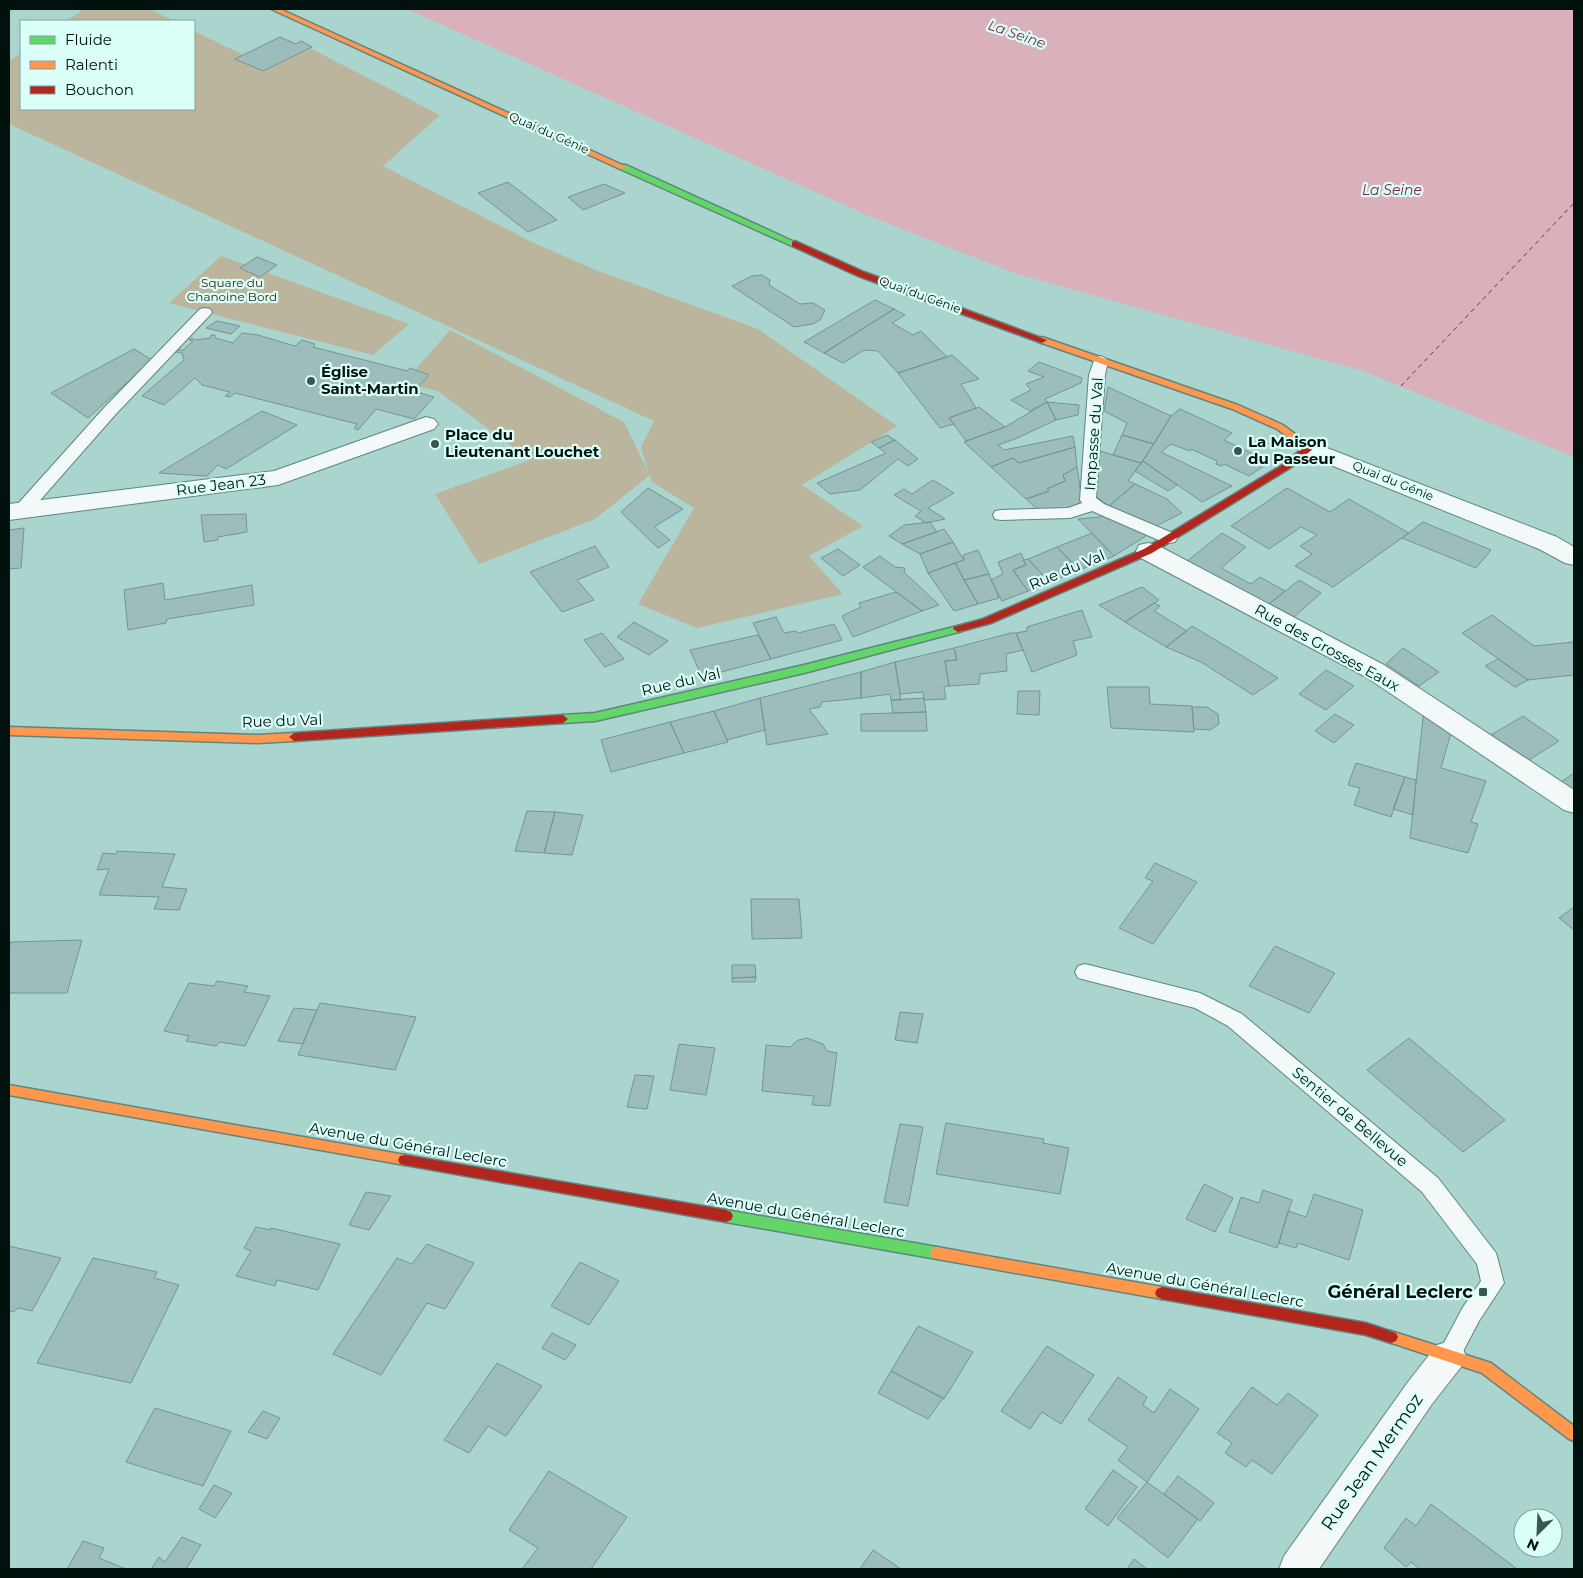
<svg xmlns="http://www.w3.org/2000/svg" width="1583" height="1578" viewBox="0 0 1583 1578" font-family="Montserrat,sans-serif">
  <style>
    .green { fill: #bab59c }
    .water { fill: #dab1bb }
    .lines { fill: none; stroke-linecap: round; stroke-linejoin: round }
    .ferry { stroke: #7f2743; stroke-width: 1; stroke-dasharray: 4.5 4; stroke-linecap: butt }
    .building { fill: #9cbdbc; stroke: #739594 }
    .lane-casing { stroke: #608580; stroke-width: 2 }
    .street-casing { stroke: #608580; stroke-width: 2 }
    .fast-casing { stroke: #608580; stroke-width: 3 }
    .slow-casing { stroke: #608580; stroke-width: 3 }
    .jam-casing { stroke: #608580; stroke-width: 3 }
    .lane { fill: #f2f9f8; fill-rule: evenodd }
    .street { fill: #f2f9f8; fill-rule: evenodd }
    .fast { fill: #63d668; fill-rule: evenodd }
    .slow { fill: #ff974d; fill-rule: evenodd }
    .jam { fill: #b3261e; fill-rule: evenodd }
    .poi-dot { fill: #3b5551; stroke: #dafff9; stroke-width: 2 }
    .labels { text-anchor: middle; stroke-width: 4.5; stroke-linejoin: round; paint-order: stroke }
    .far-street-label { font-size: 12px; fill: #00110e; stroke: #dafff9 }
    .far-park-label { font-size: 12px; fill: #3a240d; stroke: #dafff9 }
    .far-water-label { font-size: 14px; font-style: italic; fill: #7f2743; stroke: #dafff9 }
    .poi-label { font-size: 15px; font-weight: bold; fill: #00110e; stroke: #dafff9; text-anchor: start }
    .street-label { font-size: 15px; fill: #00110e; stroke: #dafff9 }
    .near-poi-label { font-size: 18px; font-weight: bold; fill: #00110e; stroke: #dafff9; text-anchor: end }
    .near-street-label { font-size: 18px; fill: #00110e; stroke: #dafff9 }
  </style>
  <rect width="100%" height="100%" fill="#aad4ce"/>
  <path class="green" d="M84,9H149L175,21H66Z
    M194,31L260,63L304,45L440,115L383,166L534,243L598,271L758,329L897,426L802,485L863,526L809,556L843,594L697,628L638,604L694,508L652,482L650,475L595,519L479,564L435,494L530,460L438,391L404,383L450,330L624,422L648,472L641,447L654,421L9,124V62L21,53V109H194Z
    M221,256L409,324L373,355L169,303Z"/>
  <path class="water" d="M407,9H1574V457L1363,371L1014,273L869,216Z"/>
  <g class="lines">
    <path class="ferry" d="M1401,386L1574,203"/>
  </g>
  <path class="building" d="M280,37L296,44L301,41L312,47L263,71L235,59Z
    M508,182L557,220L528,232L478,193Z
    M604,184L625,193L583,210L568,197Z
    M257,257L277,265L260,277L240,268Z
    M762,275L770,280L769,285L800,304L813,303L825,310L820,320L813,324L794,327L732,286L752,276Z
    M875,300L894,309L824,353L804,342Z
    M894,309L905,315L892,323L913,335L921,331L947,357L898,373L878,351L864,350L843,363L824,353Z
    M217,321L240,326L231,334L206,328Z
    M242,333L258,335L295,346L302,340L315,344L313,347L407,371L410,368L429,375L414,391L434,397L414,419L376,409L358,430L354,428L357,424L235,393L230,397L225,396L230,392L202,385L195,378L164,405L142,396L184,360L182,353L176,352L177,350H183L193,341L189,340L192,338L195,340L210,338L211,335H215V338L233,343Z
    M134,349L152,360L88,418L51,393Z
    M952,355L979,379L961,384L976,408L949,418L954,424L940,428L898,373Z
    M1039,362L1082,378L1081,383L1045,399L1047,402L1030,411L1011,400L1031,390L1026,384L1044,377L1028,371Z
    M1108,387L1171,416L1154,444L1122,435L1127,423L1104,411Z
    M1047,402L1079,405L1078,415L1056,420Z
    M1047,402L1056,420L1015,439L998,445L1004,450L1073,436L1075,447L1019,463L1013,458L991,467L964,442L1005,427Z
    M979,407L1005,427L966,441L949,418Z
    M1180,409L1232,433L1224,440L1270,462L1249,476L1224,464L1222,466L1216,464L1217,461L1191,449L1190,451L1171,444L1161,452L1232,486L1202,502L1143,461L1171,416Z
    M262,411L297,425L226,469L218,465L207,476L159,473Z
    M887,435L895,440L879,448L871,442Z
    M1122,435L1154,444L1141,463L1113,455Z
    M895,440L918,459L908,466L898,459L860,490L830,494L817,483L886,453L879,448Z
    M1075,447L1077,467L1063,475L1065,481L1047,489L1049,491L1026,499L991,467L1013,458L1019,463Z
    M1100,451L1141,463L1128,481L1135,484L1109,506L1094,495Z
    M1143,461L1177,485L1168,491L1135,471Z
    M1077,467L1082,500L1072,508L1039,511L1026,499L1049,491L1047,489L1065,481L1063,475Z
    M933,480L954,493L928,508L945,519L926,523L915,516L921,511L894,495L904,489L912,494Z
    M1135,484L1167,499L1182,513L1156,526L1109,506Z
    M648,488L683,509L654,527L670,540L658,548L621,512Z
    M1287,488L1330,512L1349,499L1409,533L1333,587L1295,566L1312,554L1300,546L1317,535L1301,527L1269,549L1231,526Z
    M246,514L247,532L218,537V540L204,542L201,515Z
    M1110,516L1149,534L1114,556L1078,519Z
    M930,522L937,532L902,544L889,536L904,525Z
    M1423,522L1491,550L1476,568L1402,538Z
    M24,528L21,568L9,569V530Z
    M944,529L953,542L920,554L902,544Z
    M1092,533L1114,556L1079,570L1057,547Z
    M1222,533L1246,547L1221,568L1251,584L1260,577L1285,591L1269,604L1186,562Z
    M953,542L964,560L928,573L920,554Z
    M595,546L609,567L577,580L594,600L562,612L530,572Z
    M1057,547L1079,570L1049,582L1028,559Z
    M838,549L860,565L843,576L821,558Z
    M978,550L989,574L964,580L955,563L964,560L963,555Z
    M1021,553L1026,565L1013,570L1028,591L1002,601L991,580L1003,574L998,562Z
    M880,556L895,567L905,568L904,572L939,605L922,611L863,567Z
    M1028,559L1049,582L1028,591L1013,570L1026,565L1023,560Z
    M955,563L978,604L954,611L928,573Z
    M989,574L999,598L978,604L964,580Z
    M1299,580L1321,593L1294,617L1269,604Z
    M163,583L165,600L252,585L254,605L167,619L166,623L128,630L124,590Z
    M1142,587L1159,600L1125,622L1099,605Z
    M896,592L922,611L853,637L842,616L861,607L859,603Z
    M1154,603L1160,606L1154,611L1187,631L1166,647L1125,622Z
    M1082,610L1092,637L1073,641L1077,655L1032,672L1016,633L1027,631V627Z
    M1492,615L1534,646L1574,642V675L1528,680L1462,633Z
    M776,617L784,633L796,631L798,633L834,624L842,640L771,659L753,623Z
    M634,622L668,641L649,655L617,637Z
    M1192,626L1244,657L1278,678L1253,695L1201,662L1166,647Z
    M602,633L624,659L605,667L584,640Z
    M1011,633H1016L1023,650L1006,654L1007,671L980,674L979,684L949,686L945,661L957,660L954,648Z
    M758,635L771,659L702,677L690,650Z
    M954,648L957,660L945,661L949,686L944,687L946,699L924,700L923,692L900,694L895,662Z
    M1403,648L1439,672L1419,686L1386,664Z
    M1498,659L1528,680L1515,687L1485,666Z
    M895,662L901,700H891L890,694L861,698V672Z
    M1326,670L1354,686L1326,710L1299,694Z
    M861,672V698L822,702L820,707L809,709L828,734L767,745L760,698Z
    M1107,687H1149L1150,704L1192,706L1194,732L1111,728Z
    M1018,691H1040L1039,715L1017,714Z
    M760,698L765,730L727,740L714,711Z
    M924,698L926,712L893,713L891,700Z
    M1192,707H1207L1218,714L1219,724L1210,730L1194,729Z
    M1424,709L1453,726L1441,768L1486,781L1471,822L1478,824L1468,853L1410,838Z
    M714,711L728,742L684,753L670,722Z
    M926,712L927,731H861V714Z
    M1335,714L1354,725L1334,743L1315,731Z
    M1523,716L1559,741L1529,760L1491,735Z
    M670,722L684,753L611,772L601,740Z
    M1356,763L1405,777L1391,817L1354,805L1360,788L1348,785Z
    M1574,773V791L1561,782Z
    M1405,777L1416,780L1413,815L1393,809Z
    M527,811L555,812L544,853L515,851Z
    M555,812L583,815L572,855L544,853Z
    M117,851L175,854L162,887L187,889L179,910L154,909L159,897L99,895L109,869L97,870L103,853L116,854Z
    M1155,863L1197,882L1153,944L1119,928L1153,881L1145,878Z
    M751,899H799L802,938L752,939Z
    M1574,907V930L1559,918Z
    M82,940L67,993H9V948L11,942Z
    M1275,946L1335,973L1309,1013L1249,986Z
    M732,965H755L756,977L732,978Z
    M756,977L755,982H732V978Z
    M217,981L248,986L244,992L270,996L245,1046L220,1042L216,1046L186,1041L189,1036L164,1031L189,983L214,986Z
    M320,1003L416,1017L395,1070L298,1055Z
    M294,1008L317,1010L303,1044L278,1041Z
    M900,1012L923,1014L917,1043L895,1040Z
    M807,1038L823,1044L827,1051L837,1053L830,1106L812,1105L814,1096L762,1091L766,1045L790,1047L798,1040Z
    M1409,1038L1505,1120L1463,1152L1367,1070Z
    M679,1044L715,1048L706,1095L670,1090Z
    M635,1075L654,1076L647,1109L627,1107Z
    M946,1123L1044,1139L1043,1143L1069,1148L1060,1194L936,1174Z
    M900,1124L923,1127L908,1206L884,1202Z
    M1204,1184L1233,1198L1215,1232L1186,1219Z
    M1263,1190L1292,1200L1277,1248L1229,1232L1241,1197L1259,1203Z
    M366,1192L391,1196L369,1230L349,1225Z
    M1314,1194L1363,1210L1349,1260L1298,1243L1296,1248L1279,1243L1288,1211L1306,1217Z
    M256,1227L271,1230V1228L340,1244L318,1290L277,1280L275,1286L236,1276L251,1251L244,1248Z
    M427,1244L474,1263L445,1309L427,1303L381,1375L333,1354L397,1258L412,1264Z
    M9,1246L61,1258L32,1311L18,1308L13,1312L9,1311Z
    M93,1258L157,1272L154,1278L179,1285L131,1383L37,1363Z
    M580,1262L619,1281L589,1325L551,1306Z
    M918,1326L973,1352L944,1399L891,1371Z
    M552,1333L576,1345L565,1360L542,1348Z
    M1047,1346L1094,1375L1061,1424L1042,1412L1030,1429L1001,1411Z
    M497,1363L542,1386L506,1436L488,1426L469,1453L444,1440Z
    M891,1371L943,1398L928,1419L878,1393Z
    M1118,1377L1147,1397L1143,1405L1154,1413L1170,1389L1199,1409L1147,1482L1118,1460L1128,1447L1088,1420Z
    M1252,1387L1277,1405L1288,1393L1318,1415L1272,1474L1252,1460L1246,1467L1225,1453L1232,1443L1217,1433Z
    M155,1408L231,1431L203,1486L126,1462Z
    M263,1411L280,1418L267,1439L248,1432Z
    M1113,1470L1137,1487L1108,1526L1085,1509Z
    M549,1471L627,1517L591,1569H522L538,1548L509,1530Z
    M1178,1476L1214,1503L1200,1521L1164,1494Z
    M1147,1482L1198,1519L1168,1558L1117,1518Z
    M214,1485L232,1493L215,1518L199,1509Z
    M1431,1504L1517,1569H1420L1411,1562L1406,1567L1384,1548L1406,1518L1416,1526Z
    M182,1537L201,1545L186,1569H151L159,1557L165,1562Z
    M83,1541L104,1548L99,1558L126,1569H67Z
    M873,1550L901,1569H860Z
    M1134,1559L1147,1569H1127Z"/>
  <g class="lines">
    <g class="lane-casing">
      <path id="lane" d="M205,308L210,309L212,312L210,315L115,415L28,514L22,515L16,514L14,510L16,506L103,409L200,309Z
        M1100,356L1105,358L1108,361L1105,375L1096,498L1104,504L1175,534L1177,538L1175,542L1169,543L1163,542L1092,511L1070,518L1001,520L995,519L993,515L995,511L1001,510L1068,508L1082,503L1080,500L1089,375L1095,358Z
        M1085,964L1200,993L1242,1014L1438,1178L1496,1253L1504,1283L1479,1321L1457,1363L1449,1367L1441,1363L1437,1356L1463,1307L1481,1281L1477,1264L1422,1192L1228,1026L1195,1008L1078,978L1075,972L1078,966Z"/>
    </g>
    <g class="street-casing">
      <path id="street" d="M426,417L434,419L438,424L434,429L278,485L9,520V504L274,471Z
        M1309,441L1557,537L1574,547V565L1565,563L1539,549L1301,453L1297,448L1301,443Z
        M1148,543L1157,545L1384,665L1574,790V813L1564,810L1366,677L1139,557L1136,551L1139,545Z
        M1449,1341L1461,1345L1466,1356L1461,1367L1432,1404L1319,1569H1279L1284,1556L1408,1382L1437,1345Z"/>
    </g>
    <g class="fast-casing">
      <path id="fast" d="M620,165H626L799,244L798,246H792L620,169Z
        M958,626L962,627L963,629L962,631L804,673L595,721L563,723L558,719L563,715L595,713L804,665Z
        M726,1210L937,1247L942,1249L944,1253L942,1257L937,1259L726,1222L721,1220L719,1216L721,1212Z"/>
    </g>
    <g class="slow-casing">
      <path id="slow" d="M271,9H280L627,167L620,169Z
        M1042,337L1238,405L1283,425L1307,443L1302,446L1299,445L1277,429L1232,409L1039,342L1037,340Z
        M9,727L258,735L294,733L299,737L294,741L258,743L9,735Z
        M9,1085L405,1155L410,1156L412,1160L410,1164L405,1165L9,1095Z
        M937,1247L1162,1287L1167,1289L1169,1293L1167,1297L1162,1299L937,1259L932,1257L930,1253L932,1249Z
        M1391,1331L1491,1363L1574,1426V1441L1569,1439L1482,1373L1386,1341L1384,1337L1386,1333Z"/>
    </g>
    <g class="jam-casing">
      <path id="jam" d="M795,241L864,272L1047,340L1042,343L1039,342L858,276L792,246V242Z
        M1302,440L1314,448L1290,468L1152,553L991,623L958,632L953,629L954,627L983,619L1144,549L1284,464L1303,448L1297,443Z
        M563,715L568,719L563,723L294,741L289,737L294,733Z
        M405,1155L726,1210L731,1212L733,1216L731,1220L726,1222L405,1165L400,1164L398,1160L400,1156Z
        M1162,1287L1366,1323L1396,1333L1398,1337L1396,1341L1391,1343L1366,1335L1162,1299L1157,1297L1155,1293L1157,1289Z"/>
    </g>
    <use href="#lane" class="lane"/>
    <use href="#street" class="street"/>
    <use href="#fast" class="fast"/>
    <use href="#slow" class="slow"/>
    <use href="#jam" class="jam"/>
  </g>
  <g class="poi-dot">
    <circle cx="311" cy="381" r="5"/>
    <circle cx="435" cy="444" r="5"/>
    <circle cx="1238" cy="451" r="5"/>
    <rect x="1478" y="1287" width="10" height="10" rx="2.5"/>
  </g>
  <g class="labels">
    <g class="far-street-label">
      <text transform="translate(549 133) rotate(24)" y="4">Quai du Génie</text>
      <text transform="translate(920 295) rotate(20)" y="4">Quai du Génie</text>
      <text transform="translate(1393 481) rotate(22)" y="4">Quai du Génie</text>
    </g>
    <g class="far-park-label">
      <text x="232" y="287">Square du<tspan x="232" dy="14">Chanoine Bord</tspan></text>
    </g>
    <g class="far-water-label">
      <text transform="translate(1017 34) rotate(19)" y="5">La Seine</text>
      <text x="1392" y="195">La Seine</text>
    </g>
    <g class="poi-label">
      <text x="321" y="377">Église<tspan x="321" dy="17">Saint-Martin</tspan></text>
      <text x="445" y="440">Place du<tspan x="445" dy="17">Lieutenant Louchet</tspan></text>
      <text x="1248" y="447">La Maison<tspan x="1248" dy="17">du Passeur</tspan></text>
    </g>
    <g class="street-label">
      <text transform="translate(1094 434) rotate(-86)" y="5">Impasse du Val</text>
      <text transform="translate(221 485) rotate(-7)" y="5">Rue Jean 23</text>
      <text transform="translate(1067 570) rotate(-23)" y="5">Rue du Val</text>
      <text transform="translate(1327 648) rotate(29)" y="5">Rue des Grosses Eaux</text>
      <text transform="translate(681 682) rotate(-13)" y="5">Rue du Val</text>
      <text transform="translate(282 721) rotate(-2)" y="5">Rue du Val</text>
      <text transform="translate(1350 1117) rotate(40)" y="5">Sentier de Bellevue</text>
      <text transform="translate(408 1145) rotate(10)" y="5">Avenue du Général Leclerc</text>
      <text transform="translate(806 1215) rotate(10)" y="5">Avenue du Général Leclerc</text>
      <text transform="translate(1205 1285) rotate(10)" y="5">Avenue du Général Leclerc</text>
    </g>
    <g class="near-poi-label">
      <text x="1473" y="1298">Général Leclerc</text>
    </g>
    <g class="near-street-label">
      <text transform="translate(1372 1462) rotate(-55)" y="6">Rue Jean Mermoz</text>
    </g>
  </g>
  <rect width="1583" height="1578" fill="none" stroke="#00110e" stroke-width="20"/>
  <rect x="20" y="20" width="175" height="90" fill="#dafff9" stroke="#83a09b"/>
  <rect x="30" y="36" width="25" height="8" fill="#63d668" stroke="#83a09b"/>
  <text x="65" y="45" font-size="15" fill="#00110e">Fluide</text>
  <rect x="30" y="61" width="25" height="8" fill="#ff974d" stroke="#83a09b"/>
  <text x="65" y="70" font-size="15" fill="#00110e">Ralenti</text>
  <rect x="30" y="86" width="25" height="8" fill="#b3261e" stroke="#83a09b"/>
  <text x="65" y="95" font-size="15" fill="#00110e">Bouchon</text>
  <g transform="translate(1538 1533) rotate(204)"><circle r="24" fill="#dafff9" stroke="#83a09b"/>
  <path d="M0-4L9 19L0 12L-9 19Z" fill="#3b5551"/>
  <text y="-8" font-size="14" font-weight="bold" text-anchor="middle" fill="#00110e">N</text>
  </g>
</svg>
